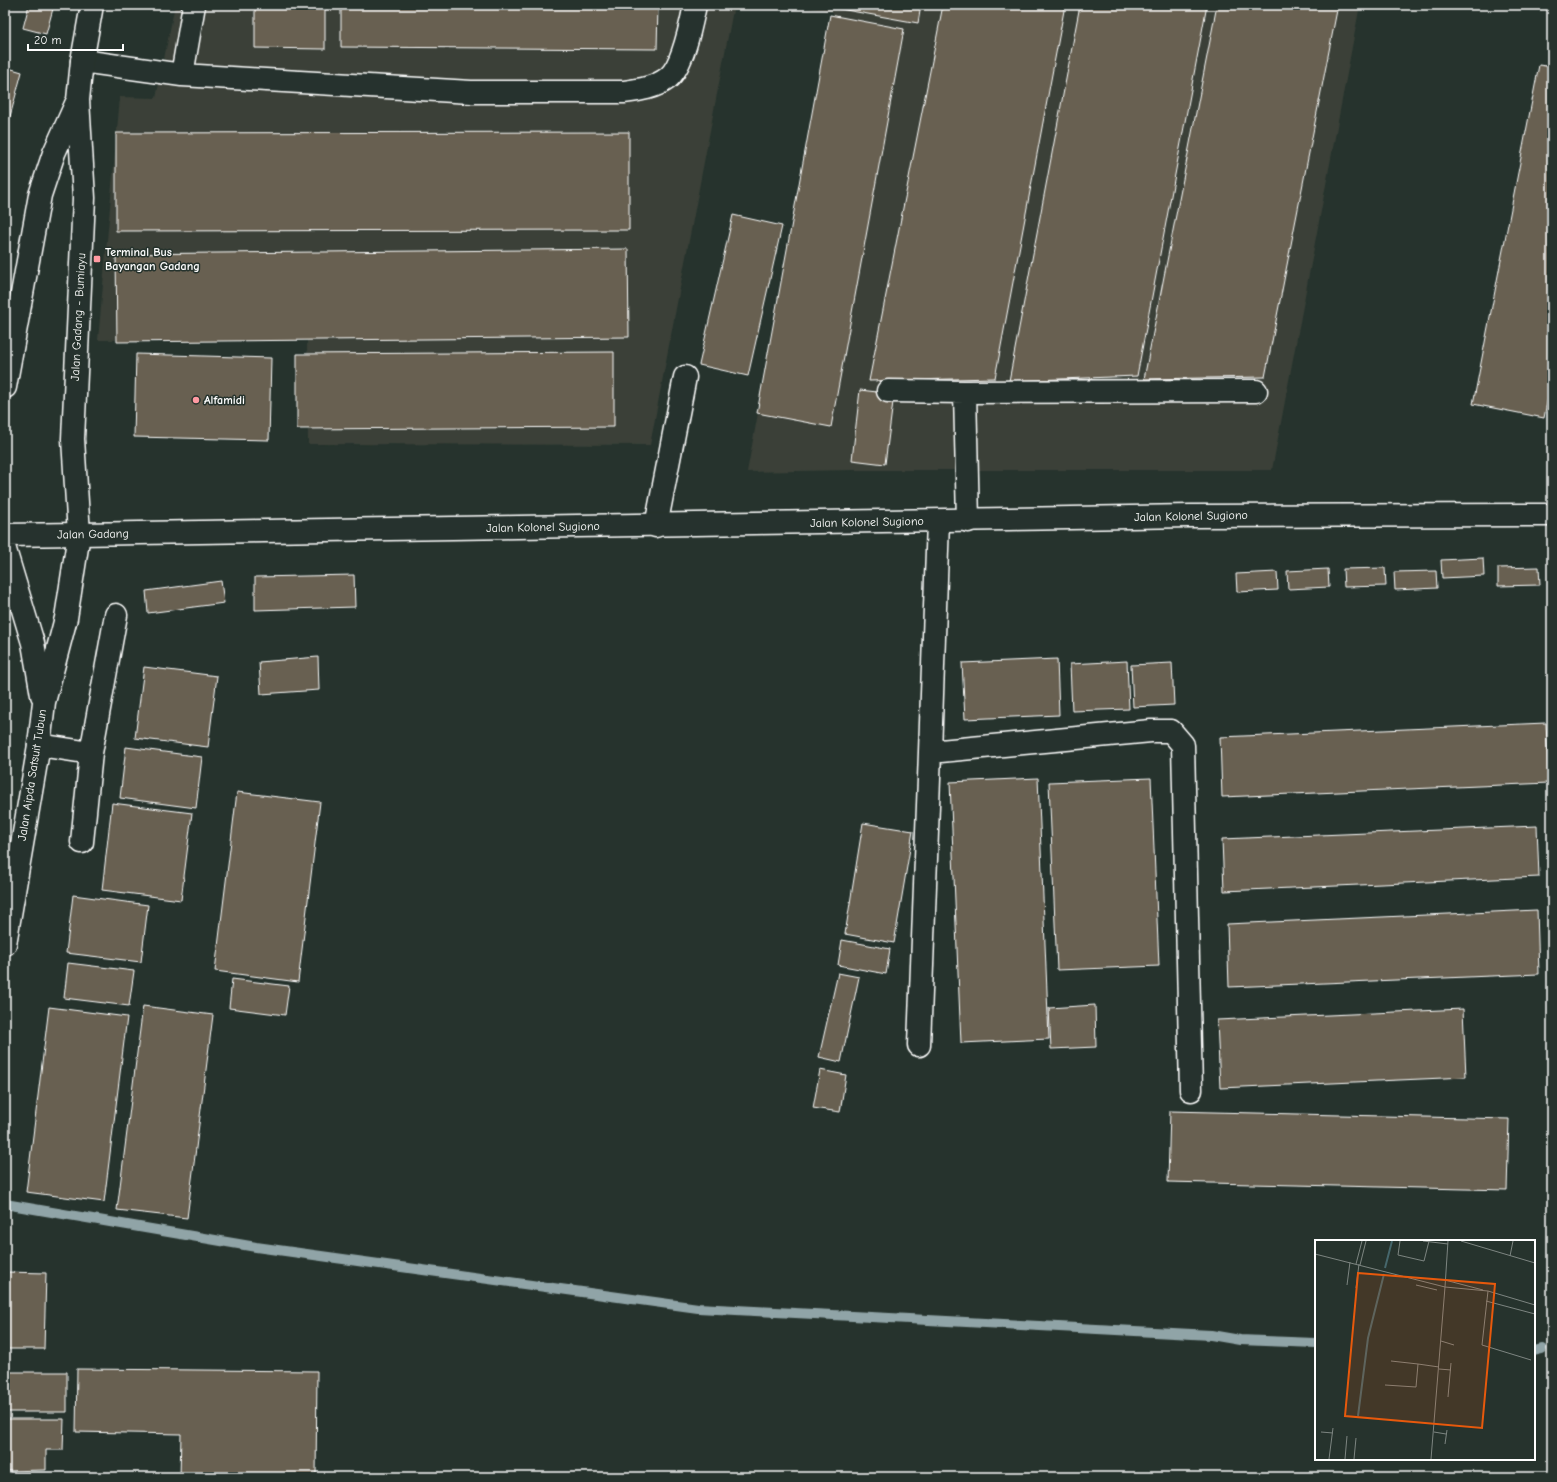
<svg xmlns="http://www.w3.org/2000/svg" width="1557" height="1482" viewBox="0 0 1557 1482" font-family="'Comic Neue',sans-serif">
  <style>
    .built { fill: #3a4138 }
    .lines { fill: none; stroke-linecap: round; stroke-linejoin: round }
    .stream { stroke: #90a4a7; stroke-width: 10 }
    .building { fill: #686151; stroke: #fff }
    .minor-casing { stroke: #fff; stroke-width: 25 }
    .major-casing { stroke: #fff; stroke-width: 25 }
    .highway-casing { stroke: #fff; stroke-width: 25 }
    .minor { stroke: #26332d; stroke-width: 22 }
    .major { stroke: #26332d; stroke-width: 22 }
    .highway { stroke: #26332d; stroke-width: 22 }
    .poi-dot { fill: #ff9aa2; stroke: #26332d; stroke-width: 1.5 }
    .labels { text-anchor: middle; stroke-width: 3; stroke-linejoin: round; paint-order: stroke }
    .poi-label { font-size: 12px; font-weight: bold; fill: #fff; stroke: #26332d; text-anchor: start }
    .street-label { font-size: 12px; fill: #fff; stroke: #26332d }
    .inset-river { fill: none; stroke: #46676c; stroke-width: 2 }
    .inset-road { fill: none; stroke: #7d8581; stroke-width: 1 }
    .view { fill: #e8590c; fill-opacity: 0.15; stroke: #e8590c; stroke-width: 2 }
    .inset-edge { fill: none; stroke: #fff; stroke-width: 2 }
  </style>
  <rect width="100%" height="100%" fill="#26332d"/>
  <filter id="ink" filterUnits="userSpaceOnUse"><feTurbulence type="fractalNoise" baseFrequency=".025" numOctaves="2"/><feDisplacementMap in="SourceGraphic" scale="8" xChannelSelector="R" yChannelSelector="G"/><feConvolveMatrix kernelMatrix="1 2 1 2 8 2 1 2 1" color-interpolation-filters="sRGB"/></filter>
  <g filter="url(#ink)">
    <path class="built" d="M175,5H734L650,445L308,444L307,339L98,340L120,97L156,98Z
      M792,5H1360L1272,470H854L747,472L833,12Z"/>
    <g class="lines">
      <path class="stream" d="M5,1204L256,1247L698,1308L1211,1335L1240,1340L1316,1343
        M1534,1351L1542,1349"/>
    </g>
    <path class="building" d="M29,5H54L46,34L23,28Z
      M255,5H325V49L255,48Z
      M341,5H658L657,49L341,47Z
      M818,5H921L918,23Z
      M943,5H1065L995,378L869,381Z
      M1080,5H1207L1137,376L1009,381Z
      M1217,5H1338L1265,377L1144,379Z
      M830,15L904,29L831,427L757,413Z
      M1539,65L1552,67V377L1544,418L1473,404Z
      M5,67L22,72L5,135Z
      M629,132V230L116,231V133Z
      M733,215L782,226L748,376L699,365Z
      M628,249L629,337L117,342L116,254Z
      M614,352V427L297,429V354Z
      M136,354L271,358L269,440L134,437Z
      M860,390L894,394L885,464L852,460Z
      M1483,558L1484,576L1442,578L1441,560Z
      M1539,567L1540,585L1498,586V568Z
      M1385,568L1386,586L1344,587L1343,569Z
      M1328,569L1329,587L1288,589L1287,571Z
      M1436,571L1437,588L1395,590L1394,572Z
      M1277,572L1278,590L1237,592L1236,574Z
      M354,575L355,607L255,610V577Z
      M221,581L224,603L148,613L146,591Z
      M318,657L319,690L261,694L259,662Z
      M1057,659L1059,715L965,719L962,663Z
      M1127,661L1129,709L1072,711L1070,664Z
      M1172,663L1174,705L1133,707L1131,665Z
      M144,667L217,676L208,747L135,738Z
      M1546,723L1549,783L1222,797L1220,737Z
      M126,747L202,757L196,808L120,798Z
      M1038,778L1049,1039L961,1043L950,782Z
      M1151,778L1159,966L1057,970L1049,782Z
      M237,792L320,802L298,982L215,971Z
      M112,803L192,813L181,900L102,890Z
      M863,823L913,831L894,943L845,934Z
      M1537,826L1539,877L1224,891L1222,839Z
      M73,895L148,905L141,962L66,953Z
      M1537,910L1539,974L1229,987L1227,924Z
      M842,940L890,949L886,974L838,965Z
      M68,963L134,971L129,1006L64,998Z
      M838,973L859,977L841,1062L819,1057Z
      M232,979L289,986L285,1015L229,1008Z
      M1095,1005L1096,1047L1051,1049L1049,1008Z
      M143,1006L213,1015L187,1218L117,1210Z
      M49,1007L127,1017L104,1202L26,1192Z
      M1463,1009L1466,1077L1220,1088L1217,1020Z
      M820,1070L846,1075L840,1112L813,1108Z
      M1170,1111L1509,1119L1507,1190L1168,1182Z
      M5,1272L46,1273L44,1349H5Z
      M77,1369L317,1371L316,1477H180L181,1434L76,1432Z
      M5,1372H67V1412H5Z
      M5,1419H64L63,1450H46V1470L5,1471Z"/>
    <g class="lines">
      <g class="minor-casing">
        <path id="minor" d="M82,61L182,75L471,92H624C639,90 655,88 668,78C683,66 691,24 695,5
          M182,75L194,5
          M888,391L965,392L1256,391
          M965,392L968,521
          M938,521L930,752L1151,731H1171L1183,745L1191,1090
          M656,526L685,377
          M39,745L91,753
          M82,842L91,753L116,615
          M919,1045L930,752"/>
      </g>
      <g class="major-casing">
        <path id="major" d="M92,5L82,61L78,100L84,198L73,439L79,534L1190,516L1552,515
          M5,387L40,195L54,153L76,104"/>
      </g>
      <g class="highway-casing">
        <path id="highway" d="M5,535L79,534L66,618L44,702L39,745L5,944
          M5,550L33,643L42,695"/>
      </g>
      <use href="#minor" class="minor"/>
      <use href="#major" class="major"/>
      <use href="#highway" class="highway"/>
    </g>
  </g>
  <g class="poi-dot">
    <rect x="93" y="255" width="8" height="8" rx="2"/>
    <circle cx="196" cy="400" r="4"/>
  </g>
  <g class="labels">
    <g class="poi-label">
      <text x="105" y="256">Terminal Bus<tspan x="105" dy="14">Bayangan Gadang</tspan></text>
      <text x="204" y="404">Alfamidi</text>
    </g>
    <g class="street-label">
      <text transform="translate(78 317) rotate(-87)" y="4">Jalan Gadang - Bumiayu</text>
      <text transform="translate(1191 516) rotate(-1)" y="4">Jalan Kolonel Sugiono</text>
      <text transform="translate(867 522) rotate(-1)" y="4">Jalan Kolonel Sugiono</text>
      <text transform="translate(543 527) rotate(-1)" y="4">Jalan Kolonel Sugiono</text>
      <text transform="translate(93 534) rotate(-1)" y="4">Jalan Gadang</text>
      <text transform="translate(32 775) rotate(-81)" y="4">Jalan Aipda Satsuit Tubun</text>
    </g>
  </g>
  <g transform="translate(1315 1240)">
    <rect width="220" height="220" fill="#26332d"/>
    <path class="inset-river" d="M70,28L77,1M43,176L53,98L69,34"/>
    <path class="inset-road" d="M85,1L83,15L109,21L114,1M108,1L133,4M146,1L220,23M0,14L130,47L133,1M195,16L198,1M41,24L47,1M45,25L51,1M130,40L168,50M32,45L35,22M101,45L122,50M41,48L44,24M173,51L167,105L216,120M171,61L220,74M126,101L139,105M76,121L103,124M124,129L136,130M70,145L101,147L103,124L124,127M133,157L136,123M6,192L18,193M119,192L131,194M130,204L132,190M14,219L18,188M30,219L32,196M39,219L41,198M116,219L130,47L173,51L220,65"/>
    <path class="view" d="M43,33L180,44L167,188L30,176Z"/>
    <rect width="220" height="220" class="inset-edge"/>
  </g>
  <rect width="1557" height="1482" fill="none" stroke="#26332d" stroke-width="20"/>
  <rect x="10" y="10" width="1537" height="1462" fill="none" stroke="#fff" stroke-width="1.5" filter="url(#ink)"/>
  <path d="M28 44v6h95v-6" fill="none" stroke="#ffffff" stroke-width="2"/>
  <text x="34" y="44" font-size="12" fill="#ffffff" stroke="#26332d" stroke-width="3" paint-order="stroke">20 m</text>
</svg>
